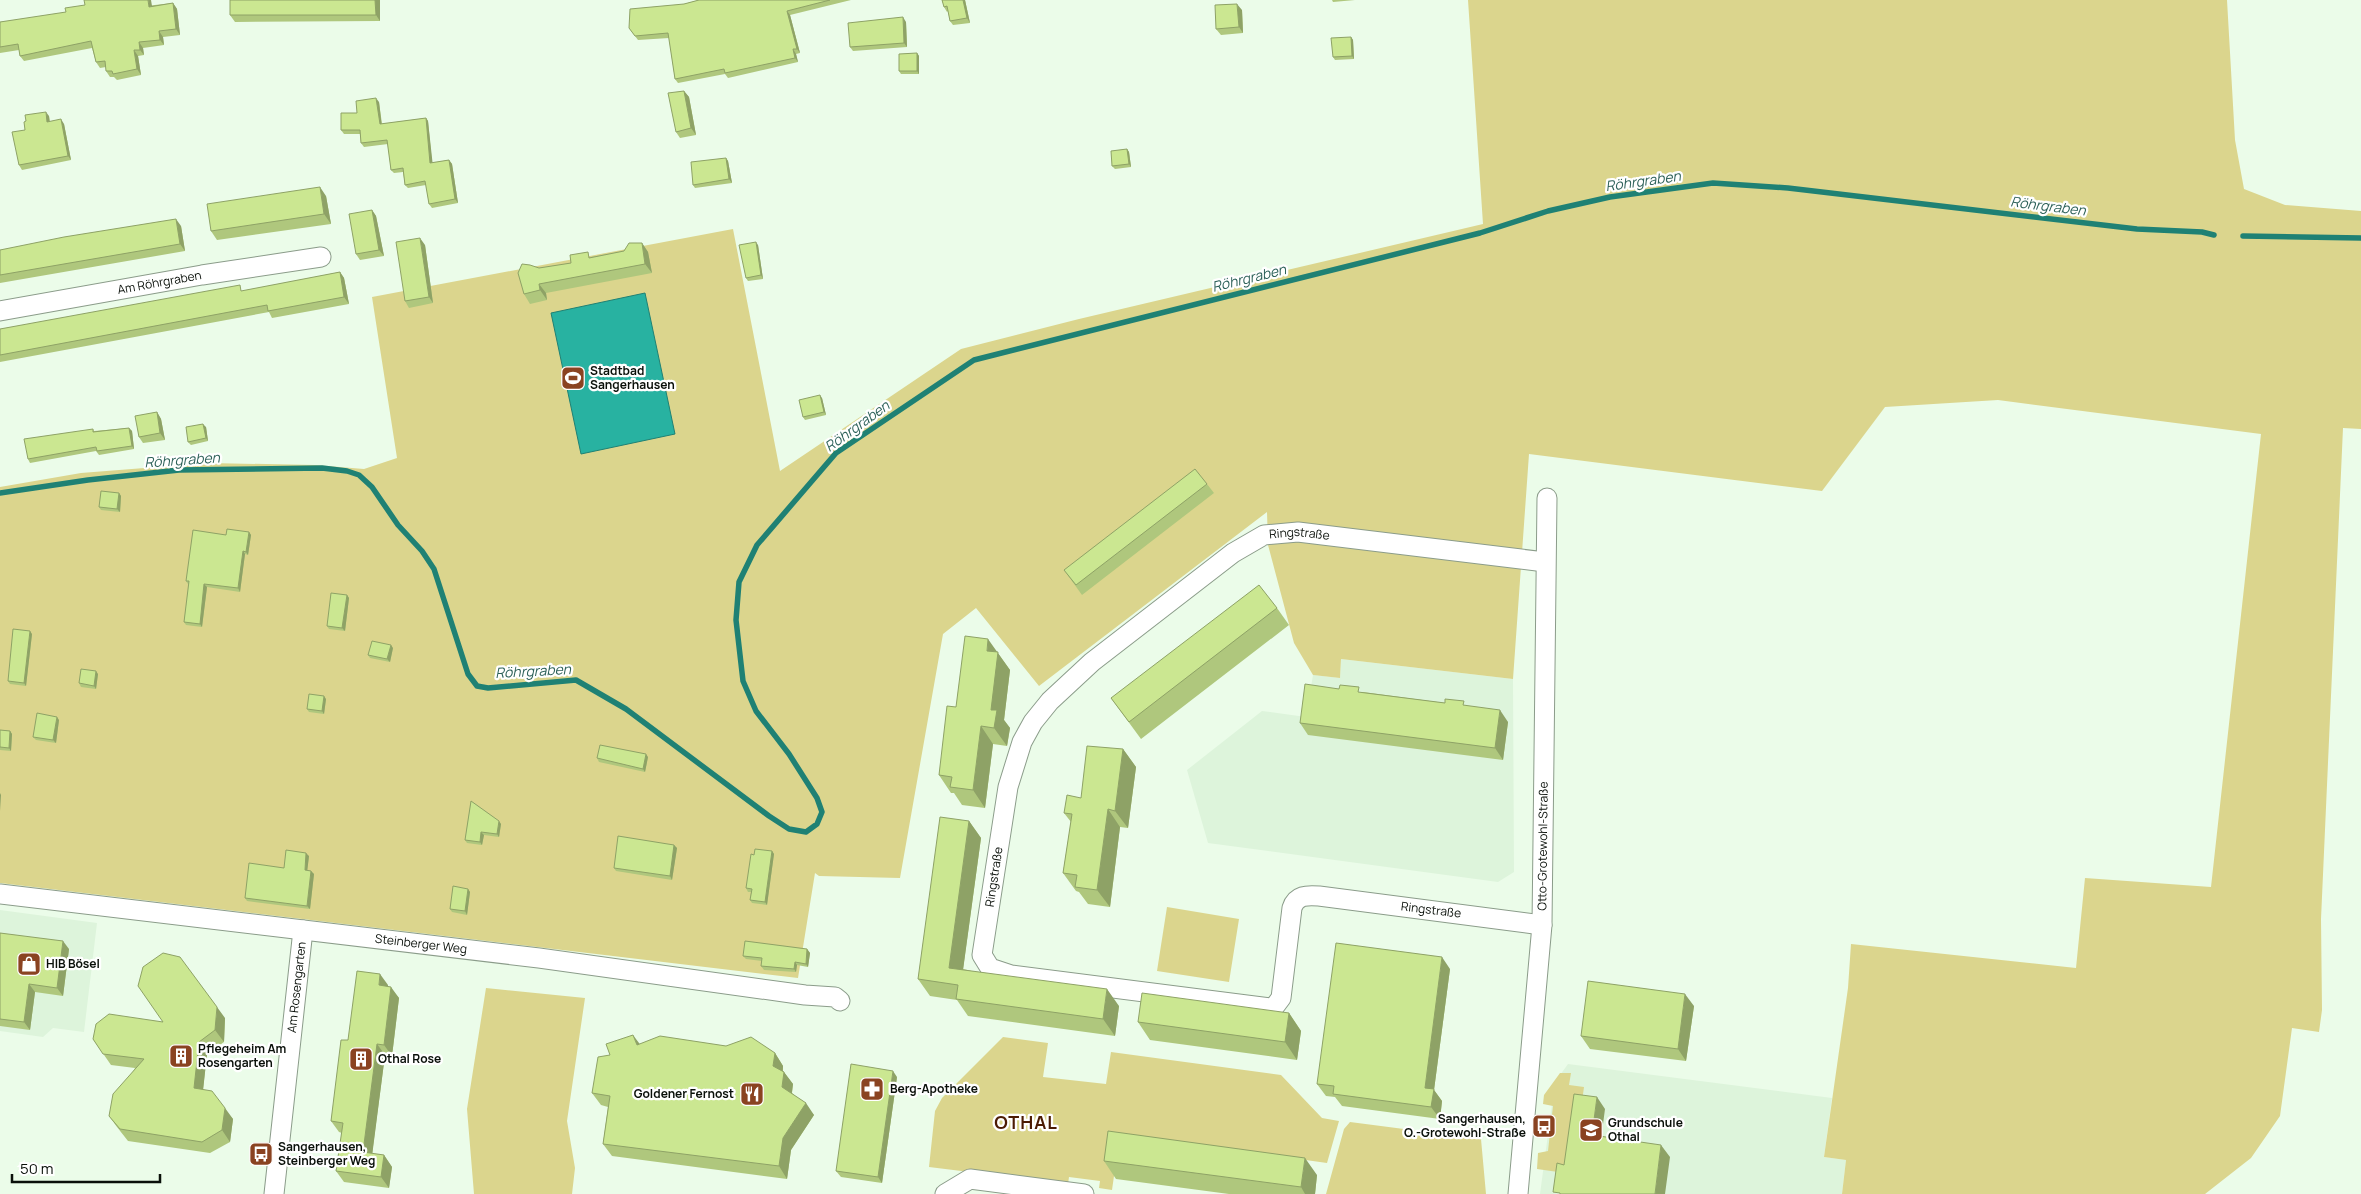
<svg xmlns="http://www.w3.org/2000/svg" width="2361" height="1194" viewBox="0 0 2361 1194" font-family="Manrope,sans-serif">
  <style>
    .built { fill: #ddf4db }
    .green { fill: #dbd58d }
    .water { fill: #28b2a1; stroke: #1f8174 }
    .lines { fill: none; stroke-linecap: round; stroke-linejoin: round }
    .stream { stroke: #1f8174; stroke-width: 5.5 }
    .street-casing { stroke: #8b9c8a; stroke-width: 21 }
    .street { stroke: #fff; stroke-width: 19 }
    .wall { fill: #afc77d }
    .shaded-wall { fill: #8ea266 }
    .building { fill: #cbe791; stroke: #8ea266 }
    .labels { text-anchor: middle; stroke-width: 4.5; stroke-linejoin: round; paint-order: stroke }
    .street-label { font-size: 12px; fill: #0a100a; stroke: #fff }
    .poi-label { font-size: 12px; font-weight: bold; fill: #0a100a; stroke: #fff; text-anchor: start }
    .water-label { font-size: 14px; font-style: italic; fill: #2d6159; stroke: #fff }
    .district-label { font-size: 18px; font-weight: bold; letter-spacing: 1px; fill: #4b1b03; stroke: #fff }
  </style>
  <rect width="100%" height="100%" fill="#ebfce9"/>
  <path class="built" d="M1341,659L1513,679L1514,872L1498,882L1208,843L1187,770L1262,711L1306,717L1313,675L1340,678Z
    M0,910L97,923L84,1032L53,1028L43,1037L0,1031Z
    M1568,1064L1832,1098L1824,1157L1846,1160L1842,1194H1540L1555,1082Z"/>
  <path class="green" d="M1468,0H2227L2235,140L2244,189L2285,205L2361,211V429L2343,428L2321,919L2322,1010L2319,1032L2292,1028L2280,1116L2251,1158L2205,1194H1842L1846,1160L1824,1157L1848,988L1851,944L2076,968L2085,878L2211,887L2261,434L1998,400L1885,407L1822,491L1529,454L1513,679L1341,659L1340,678L1313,675L1294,643L1268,545L1267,512L1039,686L976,608L943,634L900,878L819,876L815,873L798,978L0,883V487L81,473L208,463L315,465L364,469L397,458L372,297L733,229L780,471L961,349L1079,319L1483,224Z
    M1167,907L1239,919L1229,982L1157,971Z
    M486,988L585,998L567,1121L575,1168L572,1194H474L467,1109Z
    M1003,1037L1048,1043L1043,1077L1106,1084L1111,1052L1281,1075L1322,1118L1339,1121L1327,1163L1120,1134L1112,1190L1099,1188L1100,1181L1069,1177L1068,1184L929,1167L935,1111L942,1098Z
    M1560,1073H1571L1569,1085L1584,1087L1572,1174L1537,1169L1538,1153L1548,1151L1553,1106L1543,1104L1544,1095Z
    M1350,1122L1481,1139L1486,1194H1326L1344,1129Z"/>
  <path class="water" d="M645,293L675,434L581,454L551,313Z"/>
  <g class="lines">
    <path class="stream" d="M2243,236L2361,238
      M0,493L88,480L179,470L322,468L347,471L359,475L372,487L398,525L422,551L434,569L468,674L477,686L488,688L576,680L626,709L769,816L789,829L806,832L817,824L822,812L817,798L789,754L756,711L743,681L736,620L739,582L757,545L836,453L974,360L1480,233L1548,211L1610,197L1713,183L1788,188L2137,229L2202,232L2214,235"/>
    <g class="street-casing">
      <g id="street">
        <path id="s1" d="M0,311L202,275L321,257"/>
        <path id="s2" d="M0,894L539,958L805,995L835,997L840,1001"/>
        <path id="s3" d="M1542,925L1319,896C1307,895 1296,895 1292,908L1281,998L1275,1006L1270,1008L1011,975L990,968L982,955L1008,787L1022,742L1033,722L1050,701L1092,662L1233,553L1264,535L1298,532L1545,562"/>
        <path id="s4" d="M274,1194L303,930"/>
        <path d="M945,1194L970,1179L1084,1194"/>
        <path id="s5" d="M1518,1194L1542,925L1547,498"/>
      </g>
    </g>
    <use href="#street" class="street"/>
  </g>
  <path class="wall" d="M380,0V21L235,22L230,15Z
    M699,0H851L790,15L800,53L796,54L798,62L728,78L725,74L678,83L675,79L669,38L638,40L629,28L684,4Z
    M942,0H965L970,23L953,25L950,21L948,11L947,12L944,7Z
    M1332,0H1355L1333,2Z
    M173,3L177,9L180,35L163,37L164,45L143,48L144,55L138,56L141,75L117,80L114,77H110L106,71V67L100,68L96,62L92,48L24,61L20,56L19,50L0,53V22Z
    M1242,10L1243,33L1221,35L1216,29Z
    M906,22L907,47L853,51L850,47Z
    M1351,37L1353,40L1354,59L1335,60L1333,57Z
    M917,53L919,56V74H901L899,71Z
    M684,91L689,97L696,135L680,138L676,132Z
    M379,102L382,124L426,118L428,121L432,163L449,160L452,164L458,203L432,208L429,204L426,185L408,188L405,185L403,172L394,173L391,170L388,144L364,147L361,143L360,134H344L341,130L357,113Z
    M49,116L50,122L64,124L71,160L22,170L19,165L25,130Z
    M1127,149L1129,152L1131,167L1115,169L1112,166Z
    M726,158L728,161L732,183L695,188L693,185Z
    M326,196L331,224L217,240L211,231Z
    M372,210L376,216L384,256L360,260L356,254Z
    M181,226L185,251L0,283V250Z
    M642,243L648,252L652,273L546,293L547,300L530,304L524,294L539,268L571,263L591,257L624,251Z
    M425,245L433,303L409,308L405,301Z
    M758,245L763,279L748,281L746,278Z
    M340,272L344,278L349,304L272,318L269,312L0,362V329L244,291Z
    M822,398L826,415L805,420L803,417Z
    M157,412L161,419L165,440L143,443L139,437Z
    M206,427L208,441L191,445L188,442Z
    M129,428L132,431L134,449L99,455L96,451L30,463L28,459L93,429L94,431Z
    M1207,484L1214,493L1082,595L1064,570Z
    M119,493L121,496L120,512L101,510L99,507Z
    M249,532L251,535L248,555L245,554L240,592L207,587L202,627L186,625L184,622L189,584H188L186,581L226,535Z
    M347,595L349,598L345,631L329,629L327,626Z
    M1277,608L1289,625L1141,739L1111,698Z
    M32,634L26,686L10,684L8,681Z
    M393,648L390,662L370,658L368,655Z
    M997,652L1010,670L1004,720L1010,728L1007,746L993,744L985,808L962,805L954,793H951L939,775L956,707Z
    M98,674L96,689L81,687L79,683Z
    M1363,692L1467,706L1508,722L1503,760L1308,735L1300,723Z
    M326,699L324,714L309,712L307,709Z
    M59,720L56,743L36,740L33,737Z
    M0,730L10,731L12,734L11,751L0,750Z
    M1123,749L1136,767L1128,828L1120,827L1110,907L1088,904L1079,892L1076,891L1063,873L1071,822L1064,813L1081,798Z
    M648,757L645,772L599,762L597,758Z
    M471,801L501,824L499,837L484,835L482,845L467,843L465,840Z
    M969,821L981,838L963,969L1119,1006L1115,1036L968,1016L957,1000L930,996L918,979Z
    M674,845L677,848L672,880L616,871L614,868Z
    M772,851L774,854L767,905L752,903L750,900L751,892H748L746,888L754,855Z
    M309,856L307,870L311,871L314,874L310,909L247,901L245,898L284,868Z
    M468,889L470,892L467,915L452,912L450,909Z
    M0,933L69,949L63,996L35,992L30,1030L0,1026Z
    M807,949L810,953L808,967L797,965L796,972L764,970L761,966L762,961L746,959L743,956Z
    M1450,969L1434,1090L1442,1101L1440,1119L1342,1106L1335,1097L1326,1096L1317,1084Z
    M388,985V986L399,998L392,1056L385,1055L372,1154L384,1155L392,1167L389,1188L344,1182L336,1171L342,1133L339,1132L331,1121L348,1040Z
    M1694,1006L1686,1061L1590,1049L1581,1036Z
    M1289,1013L1301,1031L1297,1060L1150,1040L1138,1022Z
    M225,1018L224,1042L207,1054L203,1089L233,1119L230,1142L210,1153L128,1141L117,1127L109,1116L135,1068L111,1065L93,1039L163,1022Z
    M639,1044L775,1053L783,1066V1071L793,1084L792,1093L814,1115L791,1150L787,1179L612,1156L603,1144L608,1107L601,1105L592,1093L610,1055Z
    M897,1077L882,1183L841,1177L836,1171Z
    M1104,1161L1317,1175L1315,1194H1229L1116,1179Z"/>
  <path class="shaded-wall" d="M148,0H151L153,12L149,7Z
    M375,0H380V21L376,15Z
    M963,0H965L970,23L967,18Z
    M173,3L177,9L180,35L176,29Z
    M1237,4L1242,10L1243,33L1239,27Z
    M787,11L790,15L800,53L797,49Z
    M903,17L906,22L907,47L904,43Z
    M159,31L163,37L164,45L160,40Z
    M1351,37L1353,40L1354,59L1352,56Z
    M139,42L143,48L144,55L140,50Z
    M793,49L796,54L798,62L795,58Z
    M134,50L138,56L141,75L137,69Z
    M917,53L919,56V74L917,71Z
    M684,91L689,97L696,135L691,128Z
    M376,98L379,102L382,128L380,124Z
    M46,112L49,116L50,127L47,122Z
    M426,118L428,121L433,167L430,163Z
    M61,119L64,124L71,160L68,156Z
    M1127,149L1129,152L1131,167L1129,164Z
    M726,158L728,161L732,183L729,179Z
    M449,160L452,164L458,203L455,199Z
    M320,187L326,196L331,224L324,214Z
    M372,210L376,216L384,256L379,250Z
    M176,219L181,226L185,251L180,244Z
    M420,238L425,245L433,303L429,297Z
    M756,242L758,245L763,279L761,275Z
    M642,243L648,252L652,273L645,264Z
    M340,272L344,278L349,304L344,297Z
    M539,284L546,293L547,300L540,290Z
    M820,395L822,398L826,415L824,412Z
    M157,412L161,419L165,440L160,433Z
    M203,424L206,427L208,441L206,438Z
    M129,428L132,431L134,449L132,446Z
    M119,493L121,496L120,512L117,509Z
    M249,532L251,535L248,555L246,552Z
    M243,551L245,554L240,592L238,588Z
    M204,584L207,587L202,627L200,624Z
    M347,595L349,598L345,631L342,628Z
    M30,631L32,634L26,686L24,683Z
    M988,639L1010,670L1004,720L1010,728L1007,746L994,728L991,710L987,651Z
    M391,645L393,648L390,662L387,659Z
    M96,671L98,674L96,689L94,686Z
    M324,696L326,699L324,714L322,711Z
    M1500,710L1508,722L1503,760L1495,748Z
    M57,717L59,720L56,743L53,740Z
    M981,726L993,744L985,808L973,790Z
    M10,731L12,734L11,751L9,748Z
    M1123,749L1136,767L1128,828L1115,811Z
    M646,754L648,757L645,772L643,769Z
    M0,793L1,795L0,811Z
    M1108,809L1120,827L1110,907L1097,890Z
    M499,821L501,824L499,837L497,834Z
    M969,821L981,838L961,985L949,968Z
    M481,832L484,835L482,845L480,842Z
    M674,845L677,848L672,880L670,876Z
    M772,851L774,854L767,905L765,902Z
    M306,853L309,856L307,873L305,870Z
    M311,871L314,874L310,909L307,906Z
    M468,889L470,892L467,915L465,911Z
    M63,941L69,949L63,996L57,988Z
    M807,949L810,953L808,967L806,964Z
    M1442,957L1450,969L1434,1090L1442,1101L1440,1119L1431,1107L1425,1088Z
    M795,962L797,965L796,972L794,969Z
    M380,974L388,985L387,996L379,985Z
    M29,984L35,992L30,1030L24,1022Z
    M391,987L399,998L392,1056L384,1045Z
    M1107,989L1119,1006L1115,1036L1103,1019Z
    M1685,994L1694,1006L1686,1061L1678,1049Z
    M217,1007L225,1018L224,1042L215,1030Z
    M1289,1013L1301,1031L1297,1060L1285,1042Z
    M633,1035L642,1047L637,1045Z
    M199,1042L207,1054L202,1100L194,1088Z
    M377,1044L385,1055L371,1164L363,1152Z
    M775,1053L783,1066L782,1079L773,1066Z
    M893,1071L897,1077L882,1183L878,1177Z
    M784,1072L793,1084L791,1099L782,1087Z
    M1597,1097L1605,1109L1600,1147L1592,1135Z
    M806,1103L814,1115L791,1150L787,1179L779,1166L783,1138Z
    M225,1108L233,1119L230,1142L222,1130Z
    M1661,1145L1670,1157L1665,1194H1655Z
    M384,1155L392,1167L389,1188L381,1177Z
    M1305,1158L1317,1175L1315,1194H1305L1301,1187Z"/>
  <path class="building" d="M84,0H148L149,7L173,3L176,29L159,31L160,40L139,42L140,50H134L137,69L113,74L112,71H106L105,61L96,62L91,41L20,56L18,44L0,47V22L66,12L65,8L85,5Z
    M230,0H375L376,15H230Z
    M699,0H830L787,11L797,49H793L795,58L725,73L724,69L675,79L668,33L635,36L629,28L630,9L684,4Z
    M942,0H963L967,18L950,21L947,6L944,7Z
    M1237,4L1239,27L1216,29L1215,5Z
    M903,17L904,43L850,47L848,23Z
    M1351,37L1352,56L1333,57L1331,38Z
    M917,53V71H899V54Z
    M684,91L691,128L676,132L668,93Z
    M376,98L380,124L426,118L430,163L449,160L455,199L429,204L425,181L405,185L403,168L391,170L387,140L361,143L360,130H341V113H357L356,101Z
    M46,112L47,122L61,119L68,156L19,165L12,132L25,130L24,122L26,121L25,115Z
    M1127,149L1129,164L1112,166L1111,151Z
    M726,158L729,179L693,185L691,162Z
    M320,187L324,214L211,231L207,204Z
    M372,210L379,250L356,254L349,214Z
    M176,219L180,244L0,275V250L64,237Z
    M420,238L429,297L405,301L396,242Z
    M756,242L761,275L746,278L739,245Z
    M629,243H642L645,264L539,284L540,290L524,294L518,273L522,264L530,265L539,268L571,263L570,255L588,252L589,258L624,251Z
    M340,272L344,297L268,311L267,305L0,355V329L240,285L241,291Z
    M820,395L824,412L803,417L799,400Z
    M157,412L160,433L139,437L135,416Z
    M203,424L206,438L188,442L186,427Z
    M129,428L132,446L97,451L96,447L28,459L24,439L93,429V432Z
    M1195,469L1207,484L1076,585L1064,570Z
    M101,491L119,493L117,509L99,507Z
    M227,529L249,532L246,552L243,551L238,588L204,584L200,624L184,622L189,581H186L193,530L226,535Z
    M1259,585L1277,608L1129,722L1111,698Z
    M331,593L347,595L342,628L327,626Z
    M13,629L30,631L24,683L8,681Z
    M965,636L988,639L987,651L998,652L991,710H997L994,728L981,726L973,790L950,787L952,777L939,775L947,706L956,707Z
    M372,641L391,645L387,659L368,655Z
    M81,669L96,671L94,686L79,683Z
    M1305,684L1339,689L1340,685L1359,687L1358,692L1445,703V699L1464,701L1463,705L1500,710L1495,748L1300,723Z
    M309,694L324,696L322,711L307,709Z
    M37,713L57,717L53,740L33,737Z
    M0,730L10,731L9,748L0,747Z
    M600,745L646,754L643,769L597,758Z
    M1087,746L1123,749L1115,811L1108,809L1097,890L1075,887L1077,875L1063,873L1072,814L1064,813L1067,795L1081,798Z
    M471,801L499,821L497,834L481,832L480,842L465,840Z
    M940,817L969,821L949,968L1107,989L1103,1019L956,999L958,985L918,979Z
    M618,836L674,845L670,876L614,868Z
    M755,849L772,851L765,902L750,900L752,889L746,888L751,854L754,855Z
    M286,850L306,853L305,870L311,871L307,906L245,898L249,863L284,868Z
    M453,886L468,889L465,911L450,909Z
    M0,933L63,941L57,988L29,984L24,1022L0,1019Z
    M745,941L807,949L806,964L795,962L794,969L761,966L762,958L743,956Z
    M1336,943L1442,957L1425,1088L1434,1089L1431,1107L1333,1094L1334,1086L1317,1084Z
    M163,953L180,957L217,1007L215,1030L199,1042L194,1088L212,1091L225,1108L222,1130L202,1142L120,1129L109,1116L113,1094L144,1059L103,1054L93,1039L96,1024L109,1014L163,1022L138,986L143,967Z
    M357,971L380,974L379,985L391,987L384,1045L377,1044L363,1152L384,1155L381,1177L336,1171L343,1123L331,1121L341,1040H348Z
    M1588,981L1685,994L1678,1049L1581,1036Z
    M1142,993L1289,1013L1285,1042L1138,1022Z
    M633,1035L637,1045L660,1036L726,1046L751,1037L775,1053L773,1066L784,1072L782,1087L806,1103L783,1138L779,1166L603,1144L610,1096L592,1093L598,1057L610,1055L606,1044Z
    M851,1064L893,1071L878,1177L836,1171Z
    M1574,1094L1597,1097L1592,1135L1661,1145L1655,1194H1560V1193L1553,1192L1557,1163L1564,1165Z
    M1108,1131L1305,1158L1301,1187L1104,1161Z"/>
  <defs>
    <g id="stadium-square" transform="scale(1.25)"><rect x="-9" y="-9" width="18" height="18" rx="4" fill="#8a4321" stroke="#fff"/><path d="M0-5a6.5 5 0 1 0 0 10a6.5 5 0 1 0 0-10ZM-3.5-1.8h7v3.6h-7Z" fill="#fff"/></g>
    <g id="shop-square" transform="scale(1.25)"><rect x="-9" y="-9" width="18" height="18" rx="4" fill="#8a4321" stroke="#fff"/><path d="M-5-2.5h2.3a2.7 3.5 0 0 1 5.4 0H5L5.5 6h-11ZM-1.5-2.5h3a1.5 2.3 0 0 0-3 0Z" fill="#fff"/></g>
    <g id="building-square" transform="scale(1.25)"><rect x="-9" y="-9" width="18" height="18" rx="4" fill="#8a4321" stroke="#fff"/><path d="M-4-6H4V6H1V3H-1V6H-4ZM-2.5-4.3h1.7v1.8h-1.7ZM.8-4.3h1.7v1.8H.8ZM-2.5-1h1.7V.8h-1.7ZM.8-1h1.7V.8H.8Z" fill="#fff"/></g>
    <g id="pharmacy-square" transform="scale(1.25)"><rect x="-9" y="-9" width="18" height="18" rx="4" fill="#8a4321" stroke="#fff"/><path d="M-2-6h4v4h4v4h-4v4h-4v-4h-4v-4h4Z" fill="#fff"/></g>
    <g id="restaurant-square" transform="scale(1.25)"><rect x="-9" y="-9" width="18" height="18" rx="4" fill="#8a4321" stroke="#fff"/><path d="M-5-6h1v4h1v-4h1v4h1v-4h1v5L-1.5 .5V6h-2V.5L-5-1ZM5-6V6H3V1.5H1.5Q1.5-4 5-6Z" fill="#fff"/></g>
    <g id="bus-square" transform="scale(1.25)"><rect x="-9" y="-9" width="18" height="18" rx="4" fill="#8a4321" stroke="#fff"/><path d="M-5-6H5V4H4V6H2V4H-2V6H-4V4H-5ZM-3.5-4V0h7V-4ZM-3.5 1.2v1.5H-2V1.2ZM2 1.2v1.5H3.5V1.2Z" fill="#fff"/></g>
    <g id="school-square" transform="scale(1.25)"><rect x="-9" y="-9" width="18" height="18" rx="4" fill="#8a4321" stroke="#fff"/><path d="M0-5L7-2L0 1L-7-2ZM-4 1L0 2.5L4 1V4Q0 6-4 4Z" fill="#fff"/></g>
  </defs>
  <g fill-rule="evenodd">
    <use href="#stadium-square" x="573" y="378"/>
    <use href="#shop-square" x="29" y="964"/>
    <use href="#building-square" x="181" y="1056"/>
    <use href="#building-square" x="361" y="1059"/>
    <use href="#pharmacy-square" x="872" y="1089"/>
    <use href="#restaurant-square" x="752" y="1094"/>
    <use href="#bus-square" x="1544" y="1126"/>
    <use href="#school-square" x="1591" y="1130"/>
    <use href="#bus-square" x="261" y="1154"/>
  </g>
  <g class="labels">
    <g class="street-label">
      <text dy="4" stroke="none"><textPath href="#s1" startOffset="162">Am Röhrgraben</textPath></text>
      <text dy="4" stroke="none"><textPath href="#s3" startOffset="1236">Ringstraße</textPath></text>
      <text dy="4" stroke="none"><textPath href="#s5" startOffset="349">Otto-Grotewohl-Straße</textPath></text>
      <text dy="4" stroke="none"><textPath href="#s3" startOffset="741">Ringstraße</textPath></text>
      <text transform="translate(1431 910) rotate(7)" y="4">Ringstraße</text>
      <text dy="4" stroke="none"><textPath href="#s2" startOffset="424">Steinberger Weg</textPath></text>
      <text dy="4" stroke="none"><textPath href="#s4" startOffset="208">Am Rosengarten</textPath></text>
    </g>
    <g class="poi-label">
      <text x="590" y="375">Stadtbad<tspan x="590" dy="14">Sangerhausen</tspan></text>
      <text x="46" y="968">HIB Bösel</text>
      <text x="198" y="1053">Pflegeheim Am<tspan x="198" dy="14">Rosengarten</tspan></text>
      <text x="378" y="1063">Othal Rose</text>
      <text x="890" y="1093">Berg-Apotheke</text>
      <text x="734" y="1098" text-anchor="end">Goldener Fernost</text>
      <text x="1526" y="1123" text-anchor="end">Sangerhausen,<tspan x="1526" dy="14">O.-Grotewohl-Straße</tspan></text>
      <text x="1608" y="1127">Grundschule<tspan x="1608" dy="14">Othal</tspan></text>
      <text x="278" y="1151">Sangerhausen,<tspan x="278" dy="14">Steinberger Weg</tspan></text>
    </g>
    <g class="water-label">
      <text transform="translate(1643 181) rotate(-8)" y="5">Röhrgraben</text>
      <text transform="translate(2048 206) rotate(7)" y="5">Röhrgraben</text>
      <text transform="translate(1249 278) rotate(-14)" y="5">Röhrgraben</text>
      <text transform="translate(857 426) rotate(-36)" y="5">Röhrgraben</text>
      <text transform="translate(182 460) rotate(-4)" y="5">Röhrgraben</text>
      <text transform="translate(533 671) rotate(-3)" y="5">Röhrgraben</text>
    </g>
    <g class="district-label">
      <text x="1026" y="1129">OTHAL</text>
    </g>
  </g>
  <path d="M12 1174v8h148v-8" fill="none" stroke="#0a100a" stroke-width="2.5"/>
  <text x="20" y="1174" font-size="15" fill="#0a100a" stroke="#ffffff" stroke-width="4" paint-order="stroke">50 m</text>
</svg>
